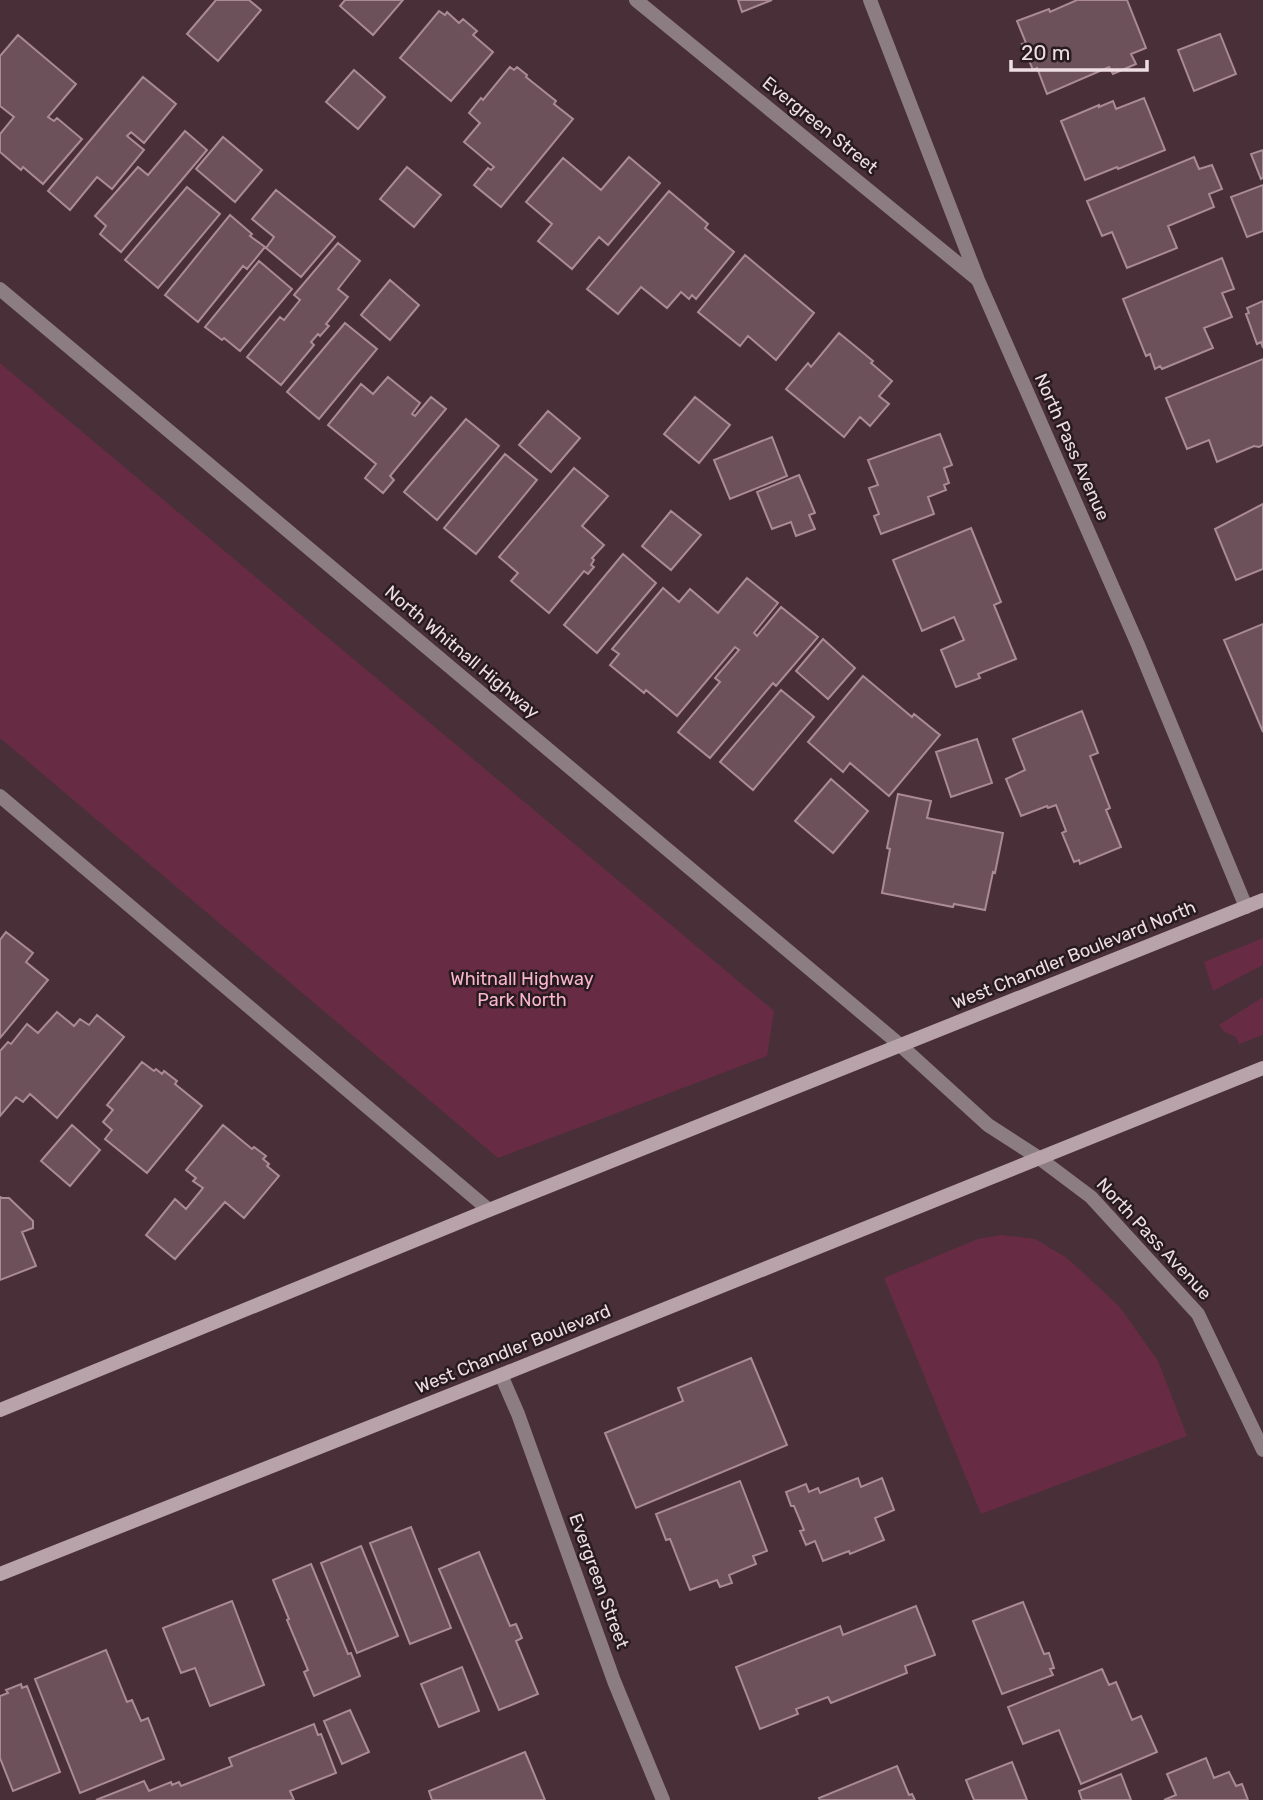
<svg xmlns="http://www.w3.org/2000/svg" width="1263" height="1800" viewBox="0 0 1263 1800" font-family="Rubik,sans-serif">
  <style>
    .green { fill: #672c44 }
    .building { fill: #6c505a; stroke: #aa8b95; stroke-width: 2 }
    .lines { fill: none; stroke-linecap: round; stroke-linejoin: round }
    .minor { stroke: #8b7d81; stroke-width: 14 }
    .secondary { stroke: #b9a3aa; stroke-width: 14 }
    .labels { text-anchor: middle; stroke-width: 5; stroke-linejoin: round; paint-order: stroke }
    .street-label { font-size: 18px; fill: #eedde3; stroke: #271b1f }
    .park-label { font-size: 18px; fill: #fab5cd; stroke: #271b1f }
  </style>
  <rect width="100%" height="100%" fill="#492f38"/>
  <path class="green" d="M0,363L774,1011L767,1056L498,1158L0,738Z
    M1263,938V965L1213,991L1204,962Z
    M1263,997V1035L1239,1044L1236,1037L1224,1032L1219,1025Z
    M1001,1235L1035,1239L1067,1258L1119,1306L1158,1361L1187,1436L981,1514L884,1278L978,1239Z"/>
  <path class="building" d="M216,0H249L261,10L218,61L187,34Z
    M345,0H403L373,35L340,6Z
    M738,0H772L742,12Z
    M1077,0H1127L1146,48L1131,54L1136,64L1113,74L1109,67L1047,94L1037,68L1033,70L1022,44L1026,43L1017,21L1049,9L1050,12Z
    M439,11L445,15L447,12L459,23L463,19L477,31L473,35L493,52L451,101L400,58Z
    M1220,34L1236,74L1194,91L1178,50Z
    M18,35L76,84L48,117L54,121L57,118L82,139L43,184L23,167L21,170L0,152V134L14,117L0,106V56Z
    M510,67L514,70L517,67L527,75L526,77L556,101L554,104L573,119L501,207L474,185L488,168L491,170L494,167L464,142L480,123L469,113L481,98L483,100Z
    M354,70L385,97L358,129L326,102Z
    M143,77L176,104L144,143L131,132L127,136L144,150L112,189L97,177L70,210L48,191Z
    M1144,98L1165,150L1118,169L1117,167L1085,180L1061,121L1099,105V107L1113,101L1116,109Z
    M185,131L207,150L121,252L100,234L106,226L95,216L138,167L148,175Z
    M223,137L262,170L235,202L196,169Z
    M1263,150V178L1261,179L1251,154Z
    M629,157L660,183L608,245L599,237L572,269L538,241L552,224L526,202L563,158L601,190Z
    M1194,157L1199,169L1212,165L1222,189L1209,194L1214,207L1168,226L1177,248L1127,268L1112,232L1102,236L1087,201Z
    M407,167L441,195L414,227L380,199Z
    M1263,185V231L1247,237L1231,197Z
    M187,187L220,214L158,288L125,260Z
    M276,190L335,237L301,277L266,248L274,237L252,219Z
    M669,191L708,224L705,228L734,252L696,299L692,295L689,299L681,292L667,308L641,287L618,314L587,289Z
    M230,215L252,234L250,236L265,247L247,269L243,266L198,322L165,295Z
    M338,243L360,261L338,289L348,297L326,324L329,326L320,336L318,334L311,342L314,345L281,385L247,357L280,317L284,320L300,300L294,295Z
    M745,255L814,313L776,360L748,336L740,346L698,312Z
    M1222,258L1234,289L1222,293L1232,317L1204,328L1213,348L1162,369L1160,366L1155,369L1150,354L1146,356L1123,299Z
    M259,261L292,289L240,351L224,338L222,340L205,327Z
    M390,280L419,305L390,340L361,315Z
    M1263,301V348L1261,342L1257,344L1246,314L1249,313L1247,308Z
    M345,323L377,349L319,419L287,392Z
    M839,333L873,361L871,363L892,381L879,396L889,404L870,426L860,417L844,437L786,389L808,363L811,367Z
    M1263,359V445L1259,447L1254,446L1217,462L1209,440L1187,449L1166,398Z
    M388,377L420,403L412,414L415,416L431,397L446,409L390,476L394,480L383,493L365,478L376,464L328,425L361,384L373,394Z
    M695,397L730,425L699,463L664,434Z
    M548,411L580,438L551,472L519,445Z
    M466,419L499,446L437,520L404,492Z
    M940,434L952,465L944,468L949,483L944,485L946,490L928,497L934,514L881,534L874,516L879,514L869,488L878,485L868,460Z
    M772,437L787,476L730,499L714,460Z
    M505,454L537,480L476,554L444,528Z
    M574,468L608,496L582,526L604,545L592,558L594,560L591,565L594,567L588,574L584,571L549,613L511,581L518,573L499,557Z
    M799,475L815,513L809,515L815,529L796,536L791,522L772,529L757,492Z
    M1263,504V569L1236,580L1215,529Z
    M671,511L701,535L671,570L642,546Z
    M971,528L1001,602L994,605L1016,659L978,674L980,678L956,687L941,650L964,640L954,617L922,631L893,560Z
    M623,554L656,583L597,653L564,625Z
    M747,578L778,603L754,633L757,636L781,607L818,637L776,686L773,683L710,758L678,732L720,682L715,678L739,650L735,647L677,716L646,690L644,693L610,665L619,654L612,649L663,588L679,602L690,589L718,613Z
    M1263,624V732L1224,640Z
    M823,639L855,668L828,699L796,671Z
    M863,676L912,717L914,714L940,735L889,796L850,763L843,772L808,742Z
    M781,690L814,717L753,790L720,762Z
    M1082,711L1098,753L1090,756L1110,808L1106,810L1121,847L1080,864L1079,860L1074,862L1062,833L1066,831L1056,805L1048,808L1047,806L1021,816L1006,779L1025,770L1013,739Z
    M977,739L992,783L951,797L936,752Z
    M831,779L868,811L833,853L795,821Z
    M898,794L931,801L927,818L1003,833L995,873L993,872L985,910L954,904L953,907L882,893L890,849L887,848Z
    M6,932L33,953L26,962L48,980L0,1038V940Z
    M57,1012L74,1026L80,1019L89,1025L97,1015L124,1037L57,1118L30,1094L23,1102L16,1097L0,1116V1051L8,1042L11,1044L27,1024L38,1033Z
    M142,1062L154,1071L156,1069L162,1074L164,1071L177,1081L175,1084L202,1106L147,1173L105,1139L112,1130L103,1122L113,1110L107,1105Z
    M72,1125L100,1150L70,1186L41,1161Z
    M223,1125L252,1149L254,1147L266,1156L263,1159L269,1164L267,1166L279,1176L244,1218L225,1202L175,1259L146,1235L175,1199L186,1209L203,1188L193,1181L196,1178L186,1170Z
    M0,1197L2,1198H9L33,1221V1228L22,1232L36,1266L0,1280Z
    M751,1358L787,1445L636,1508L605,1433L683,1401L678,1388Z
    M858,1478L861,1487L882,1478L894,1510L875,1518L884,1540L850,1554L849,1551L823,1561L815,1541L806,1545L800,1531L804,1530L794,1506H791L786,1492L806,1484L809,1492L818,1488L820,1493Z
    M740,1481L767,1551L753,1556L756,1564L729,1575L732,1583L720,1587L717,1580L690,1590L670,1539L666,1540L656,1514Z
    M411,1527L451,1628L410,1644L370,1543Z
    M361,1546L398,1636L357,1653L321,1563Z
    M479,1552L510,1626L516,1624L522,1638L516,1641L538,1694L499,1710L439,1569Z
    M311,1564L348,1654L351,1653L360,1676L314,1696L304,1672L308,1670L287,1620L289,1619L273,1580Z
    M232,1601L264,1685L210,1706L195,1668L181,1673L163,1628Z
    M1023,1602L1044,1654L1049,1653L1054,1668L1050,1669L1053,1675L1002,1694L973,1621Z
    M916,1606L935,1655L905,1666L907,1673L831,1703L828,1697L796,1709L798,1714L760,1729L736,1667L840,1626L843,1635Z
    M106,1650L127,1702L132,1700L141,1721L148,1718L164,1759L80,1793L35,1679Z
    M462,1667L479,1711L439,1727L421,1684Z
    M1102,1669L1109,1685L1116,1682L1132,1720L1141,1716L1157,1752L1081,1784L1059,1730L1023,1744L1008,1707Z
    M21,1684L22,1688L27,1686L60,1772L13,1791L0,1758V1696L8,1693L6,1690Z
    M350,1710L369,1752L342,1764L324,1721Z
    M314,1724L318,1735L321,1734L336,1773L290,1791L294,1800H96L144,1781L149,1791L171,1782L172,1785L179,1782L181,1786L232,1766L229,1758Z
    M525,1752L545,1800H432L429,1791Z
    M1206,1758L1214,1778L1229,1772L1236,1786L1242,1784L1248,1800H1164L1176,1795L1167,1774Z
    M1012,1762L1027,1800H974L966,1780Z
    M897,1766L909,1795L912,1794L915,1800H820L819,1798Z
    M1121,1774L1131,1800H1082L1079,1791Z"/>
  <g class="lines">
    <path class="minor" d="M636,0L977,279
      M870,0L978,280L1138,645L1246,907
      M0,289L899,1044L988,1125L1039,1158L1091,1197L1198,1314L1263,1450
      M0,796L489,1210
      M501,1375L518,1414L614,1681L663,1800"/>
    <path class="secondary" d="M0,1410L489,1210L1263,900
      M0,1574L501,1375L1263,1068"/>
  </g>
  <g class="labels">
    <g class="street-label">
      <text transform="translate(820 125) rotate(39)" y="6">Evergreen Street</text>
      <text transform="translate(1072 447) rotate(66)" y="6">North Pass Avenue</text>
      <text transform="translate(462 652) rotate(40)" y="6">North Whitnall Highway</text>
      <text transform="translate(1074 955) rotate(-22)" y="6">West Chandler Boulevard North</text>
      <text transform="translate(1154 1239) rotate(47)" y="6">North Pass Avenue</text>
      <text transform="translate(513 1349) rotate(-22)" y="6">West Chandler Boulevard</text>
      <text transform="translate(599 1581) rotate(70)" y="6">Evergreen Street</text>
    </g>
    <g class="park-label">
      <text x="522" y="985">Whitnall Highway<tspan x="522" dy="21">Park North</tspan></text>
    </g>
  </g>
  <path d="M1011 60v10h136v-10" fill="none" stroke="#eedde3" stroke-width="3.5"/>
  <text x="1021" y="60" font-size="21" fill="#eedde3" stroke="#271b1f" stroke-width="5" paint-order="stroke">20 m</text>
</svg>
